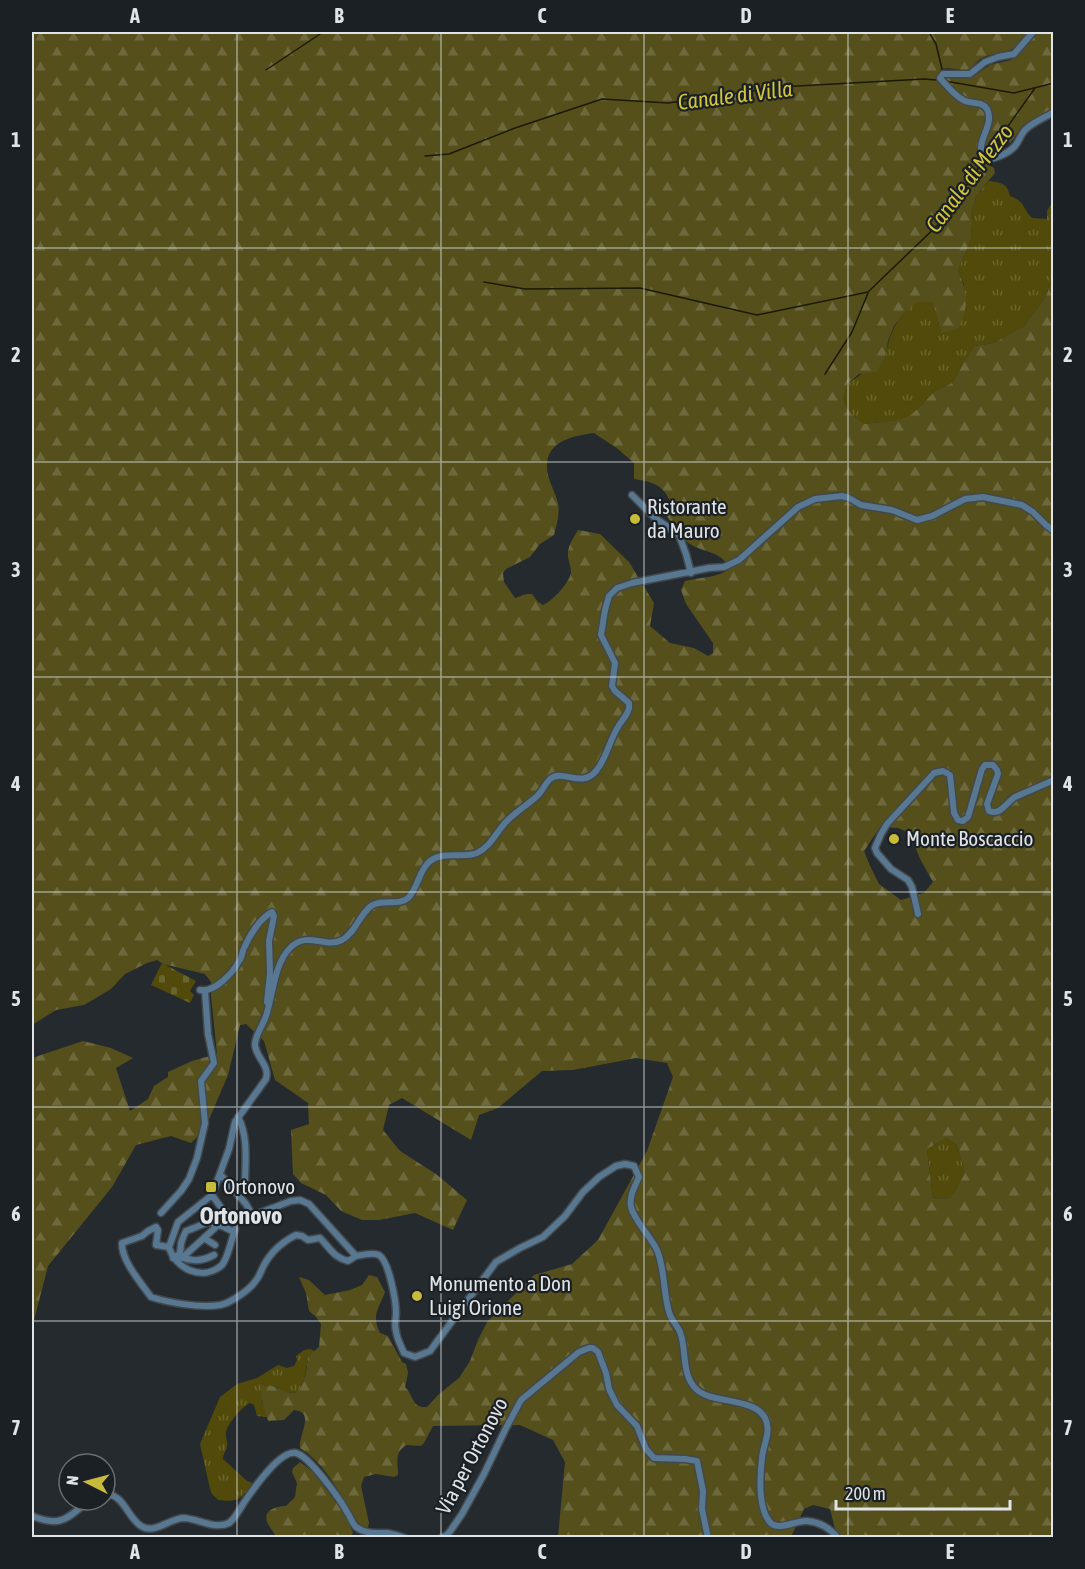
<svg xmlns="http://www.w3.org/2000/svg" width="1085" height="1569" viewBox="0 0 1085 1569" font-family="'Asap Condensed',sans-serif">
  <style>
    .grass { fill: url(#grass-tufts) }
    .forest { fill: url(#forest-firs); fill-rule: evenodd }
    .cemetery { fill: url(#cemetery-stones) }
    .lines { fill: none; stroke-linecap: round; stroke-linejoin: round }
    .stream { stroke: #1d1a00; stroke-width: 1.5 }
    .minor-casing { stroke: #42484c; stroke-width: 9 }
    .minor { stroke: #587791; stroke-width: 6 }
    .grid { fill: none; stroke: #e0e4e7; stroke-width: 1.5; stroke-opacity: 0.55 }
    .poi-dot { fill: #c8bb3b; stroke: #1b2024; stroke-width: 2 }
    .labels { text-anchor: middle; stroke-width: 4.5; stroke-linejoin: round; paint-order: stroke }
    .poi-label { font-size: 21px; fill: #e0e4e7; stroke: #1b2024; text-anchor: start }
    .street-label { font-size: 21px; fill: #e0e4e7; stroke: #1b2024 }
    .water-label { font-size: 22px; font-style: italic; fill: #d2c53d; stroke: #1b2024 }
    .quarter-label { font-size: 24px; font-weight: bold; fill: #e0e4e7; stroke: #1b2024 }
    .neatline { fill: none; stroke: #e0e4e7; stroke-width: 2 }
    .grid-label { font-size: 20px; text-anchor: middle; font-weight: bold; fill: #e0e4e7 }
  </style>
  <defs>
    <pattern id="grass-tufts" width="24" height="20" patternUnits="userSpaceOnUse" patternTransform="scale(1.5)"><rect width="24" height="20" fill="#514a0a"/><path d="M3 7l-1-3M5 7V3M7 7l1-3M15 17l-1-3M17 17v-4M19 17l1-3" fill="none" stroke="#6a642e"/></pattern>
    <pattern id="forest-firs" width="22" height="20" patternUnits="userSpaceOnUse" patternTransform="scale(1.5)"><rect width="22" height="20" fill="#55501b"/><path d="M5 1l3.5 6h-7zM16 11l3.5 6h-7z" fill="#6d693c"/></pattern>
    <pattern id="cemetery-stones" width="16" height="16" patternUnits="userSpaceOnUse" patternTransform="scale(1.5)"><rect width="16" height="16" fill="#514a0a"/><path d="M2 7V4a2 2 0 0 1 4 0v3zM10 15v-3a2 2 0 0 1 4 0v3z" fill="#6a642e"/></pattern>
  </defs>
  <rect width="100%" height="100%" fill="#242a2e"/>
  <path class="grass" d="M989,181C1002,183 1007,183 1010,196C1026,202 1022,208 1032,218L1047,219V211L1051,204L1053,198V279L1045,298L1024,326L994,343L974,346L952,383L936,390L912,414L897,420L864,424L851,414L843,400L847,384L885,358C890,332 896,319 916,301H933L941,333L964,285L958,270L971,239L972,222L971,213L976,196Z
    M946,1138L957,1145L965,1173L951,1198L933,1199L927,1149Z
    M310,1349L315,1351C313,1353 309,1356 308,1358C307,1362 307,1365 306,1369C302,1394 298,1399 274,1386L262,1401L266,1409L267,1417L257,1416L254,1405L250,1403C242,1407 228,1423 226,1432C225,1437 228,1441 227,1446C226,1452 223,1453 223,1459L247,1481L253,1483C241,1498 239,1503 218,1500L212,1494L210,1489L200,1444L220,1397L237,1384L257,1378L278,1365L287,1368L294,1366L297,1360L296,1356L304,1350Z"/>
  <path class="forest" d="M32,32H1028C1024,38 1019,44 1012,49C1004,54 990,53 980,59C975,63 972,70 965,70C957,70 950,67 941,69L938,76L965,103L981,108L985,114C986,131 975,142 980,160L994,168L995,173L976,196L971,213L972,222L971,239L958,270C967,292 970,306 958,328L941,333L933,302H916L904,313L894,326L888,341L885,358L876,372L859,374L847,384L843,400L851,414L864,424L897,420L912,414L936,390L952,383L974,346L994,343L1024,326L1045,298L1053,279V1537H837L830,1509L813,1505L804,1509L791,1537H558L565,1462L553,1440L520,1425L433,1426L424,1443L421,1446L406,1445C394,1454 398,1461 398,1475L394,1477L376,1474L364,1477L361,1486L369,1523L368,1527H362C355,1520 351,1511 346,1503C333,1482 321,1461 300,1448C298,1435 316,1412 294,1410L284,1420L268,1421C265,1410 261,1399 261,1388C273,1380 282,1394 295,1393C306,1384 306,1371 308,1357L319,1347L321,1324L316,1317L309,1311L306,1293L299,1277L309,1280L325,1295L350,1290L362,1285L369,1275L377,1277L385,1292C379,1308 371,1315 380,1333L388,1336L402,1362L406,1364L408,1373L405,1387C415,1397 411,1408 427,1407L438,1395L459,1378L470,1361L478,1340L487,1322L534,1275L572,1264L598,1240L647,1151L673,1077L667,1063L636,1058L573,1070L542,1071L498,1108L479,1115L471,1140L402,1098L389,1105L383,1130L400,1151L436,1174L467,1200L453,1230L415,1213L379,1220H362L341,1211L326,1195L301,1183L293,1174L291,1130L309,1124L308,1103L275,1080L264,1041L246,1024L240,1025L228,1075L205,1129L191,1143L171,1136L136,1145L112,1187L48,1266L32,1328V1058L83,1041L111,1048L133,1058L116,1068L130,1111L148,1099L154,1086L168,1077V1072L192,1061L217,1054L211,995V982L205,974L163,964L157,960L147,963L125,974L111,989L84,1005L56,1010L32,1025ZM594,433L618,449L634,463V479C652,482 663,484 671,503L667,508L665,514C672,522 678,534 686,541C701,554 722,549 729,569C718,578 700,577 685,581L681,590L686,604L713,643V653L708,656L694,648L670,643L650,626L654,603L629,562L600,534L578,530C573,539 567,546 568,557C569,562 571,567 571,572C570,582 553,601 543,605L538,602L532,594H527L515,598L504,582L503,573L506,569L530,557L540,544L554,535C557,524 560,513 558,503C555,491 547,479 547,467C546,441 573,436 594,433ZM880,827L898,828L910,833L920,859L933,882L924,893L901,900L879,884L870,866L864,851ZM946,1138L957,1145L965,1173L951,1198L933,1199L927,1149Z
    M1037,32H1053V109L1024,125L1010,143L1004,141L998,144L1000,153L990,157L983,151L989,131L990,107C979,96 974,103 962,97L944,78L945,76L972,77L990,65L1011,60L1016,56Z
    M300,1462L313,1472L345,1514L353,1533L350,1537H276C274,1532 270,1528 268,1524C261,1510 277,1506 286,1506L295,1497L297,1483L292,1472L293,1468Z"/>
  <path class="cemetery" d="M162,963L196,981L190,991L194,995L190,1003L151,985Z"/>
  <g class="lines">
    <path class="stream" d="M929,32L936,44L943,73
      M266,70L323,32
      M945,81L1014,93L1054,83
      M425,156L449,154L515,128L602,99L668,103L779,87L924,79L937,80
      M986,157L1035,88
      M484,282L525,289L640,288L757,315L868,292L944,219L983,161
      M825,374L852,332L868,293"/>
    <g class="minor-casing">
      <path id="minor" d="M1033,32L1014,54L998,57L985,62L970,74H943L940,78C946,85 956,97 965,101C972,104 982,101 987,109C996,126 972,143 985,159C994,160 1009,153 1015,146C1019,141 1021,134 1025,130C1033,122 1044,118 1054,112
        M632,495L655,518L679,535L686,554L691,573
        M918,914L912,887L908,880L891,869L877,853L875,848L881,834L887,824L934,773L943,771L950,775L954,813L958,820L963,821L968,817L982,769L985,765H993L997,770L998,774L987,804L989,811C1000,816 1006,803 1015,797L1054,780
        M200,990C214,993 233,973 239,961C242,958 242,952 244,948C250,935 259,919 272,912L274,916L269,941L270,973L267,1002
        M238,1117C249,1138 245,1163 245,1185
        M220,1174L246,1204L253,1216
        M222,1209L211,1223L224,1227L234,1232
        M161,1213L181,1191L189,1179L197,1158L205,1123L201,1081L214,1063L208,1034L205,991
        M238,1221L222,1209L212,1195L229,1149L235,1122L266,1079C270,1065 256,1058 255,1045C255,1035 263,1025 266,1016C273,995 274,964 290,948C307,930 325,949 342,940C356,932 359,915 371,906C382,898 400,907 409,897C418,887 419,871 429,862C442,850 462,859 477,853C490,847 496,833 505,823C514,813 526,806 536,797C542,792 545,784 550,779C562,768 581,789 596,771C607,758 609,741 618,727C621,721 626,717 628,711C630,707 629,707 629,703L615,691L612,686L615,663L601,635L605,610L609,596L617,588L632,583L709,568L724,567L739,560L798,507L815,499L842,496L849,498L861,505L892,510L917,520L932,516L965,499L983,497L1022,505L1033,512L1046,525L1054,531
        M238,1221L291,1201L300,1200L309,1204L356,1256C363,1255 373,1252 379,1255C389,1261 396,1301 396,1313C396,1319 394,1325 396,1331C397,1339 401,1346 404,1353L415,1357L430,1351L496,1262L520,1248L543,1237L565,1216L583,1192L599,1177L616,1166L625,1164L634,1166L639,1177C635,1186 629,1196 631,1207C634,1220 651,1237 657,1250C665,1269 663,1292 669,1312C671,1320 677,1325 680,1332C687,1350 681,1374 696,1389C711,1404 754,1397 765,1418C772,1431 763,1445 762,1458C760,1475 758,1506 769,1521C777,1533 795,1520 807,1521C819,1522 830,1528 838,1538
        M204,1238L215,1245
        M169,1247L156,1245L158,1230L156,1227L148,1231L142,1236L122,1243C121,1260 141,1283 151,1297C170,1303 200,1308 220,1305C231,1303 251,1289 257,1279C260,1275 261,1271 263,1267C270,1253 282,1242 296,1235L302,1236L308,1240L320,1238C330,1248 333,1257 348,1261L356,1256
        M169,1247C175,1269 203,1282 222,1265C228,1258 232,1238 235,1229
        M169,1247L178,1222L212,1195
        M181,1257C192,1262 203,1261 214,1255
        M173,1258C182,1254 180,1252 181,1244C182,1239 184,1235 186,1231C194,1228 201,1225 209,1222L211,1223
        M182,1258L217,1226
        M105,1494C124,1494 127,1517 141,1526C154,1535 170,1518 184,1518C199,1519 215,1530 229,1523C236,1518 240,1508 245,1501C254,1488 280,1450 296,1453C309,1456 340,1499 347,1512C350,1516 352,1523 356,1527C366,1534 376,1533 387,1533C393,1534 399,1536 405,1538
        M32,1516C62,1528 67,1518 90,1500
        M441,1538L447,1535L451,1530L462,1514L484,1474L506,1428L521,1400L579,1352L589,1348H593L598,1352L606,1373L609,1389L617,1405L637,1426L646,1449L654,1458L685,1459L697,1461L703,1491L702,1509L708,1538"/>
    </g>
    <use href="#minor" class="minor"/>
  </g>
  <path class="grid" d="M237,32V1538M441,32V1538M644,32V1538M848,32V1538M32,248H1054M32,462H1054M32,677H1054M32,892H1054M32,1107H1054M32,1321H1054"/>
  <g class="poi-dot">
    <circle cx="635" cy="519" r="6"/>
    <circle cx="894" cy="839" r="6"/>
    <rect x="205" y="1181" width="12" height="12" rx="3"/>
    <circle cx="417" cy="1296" r="6"/>
  </g>
  <g class="labels">
    <g class="poi-label">
      <text x="647" y="514">Ristorante<tspan x="647" dy="24">da Mauro</tspan></text>
      <text x="906" y="846">Monte Boscaccio</text>
      <text x="223" y="1194">Ortonovo</text>
      <text x="429" y="1291">Monumento a Don<tspan x="429" dy="24">Luigi Orione</tspan></text>
    </g>
    <g class="street-label">
      <text transform="translate(472 1456) rotate(-62)" y="7">Via per Ortonovo</text>
    </g>
    <g class="water-label">
      <text transform="translate(735 95) rotate(-7)" y="8">Canale di Villa</text>
      <text transform="translate(969 178) rotate(-53)" y="8">Canale di Mezzo</text>
    </g>
    <g class="quarter-label">
      <text x="241" y="1224">Ortonovo</text>
    </g>
  </g>
  <rect width="1085" height="1569" fill="none" stroke="#1b2024" stroke-width="66"/>
  <g transform="translate(87 1482) rotate(276)"><circle r="28" fill="#1b2024" stroke="#6a6e72" stroke-width="1.5"/>
  <path d="M0-4.5L10 22L0 15L-10 22Z" fill="#c8bb3b"/>
  <text y="-9" font-size="16" font-weight="bold" text-anchor="middle" fill="#e0e4e7">N</text>
  </g>
  <path d="M836 1500v9h174v-9" fill="none" stroke="#e0e4e7" stroke-width="3"/>
  <text x="845" y="1500" font-size="18" fill="#e0e4e7" stroke="#1b2024" stroke-width="4.5" paint-order="stroke">200 m</text>
  <rect x="33" y="33" width="1019" height="1503" class="neatline"/>
  <g class="grid-label">
    <text x="135" y="23">A</text>
    <text x="339" y="23">B</text>
    <text x="542" y="23">C</text>
    <text x="746" y="23">D</text>
    <text x="950" y="23">E</text>
    <text x="16" y="147">1</text>
    <text x="1068" y="147">1</text>
    <text x="16" y="362">2</text>
    <text x="1068" y="362">2</text>
    <text x="16" y="577">3</text>
    <text x="1068" y="577">3</text>
    <text x="16" y="791">4</text>
    <text x="1068" y="791">4</text>
    <text x="16" y="1006">5</text>
    <text x="1068" y="1006">5</text>
    <text x="16" y="1221">6</text>
    <text x="1068" y="1221">6</text>
    <text x="16" y="1435">7</text>
    <text x="1068" y="1435">7</text>
    <text x="135" y="1559">A</text>
    <text x="339" y="1559">B</text>
    <text x="542" y="1559">C</text>
    <text x="746" y="1559">D</text>
    <text x="950" y="1559">E</text>
  </g>
</svg>
